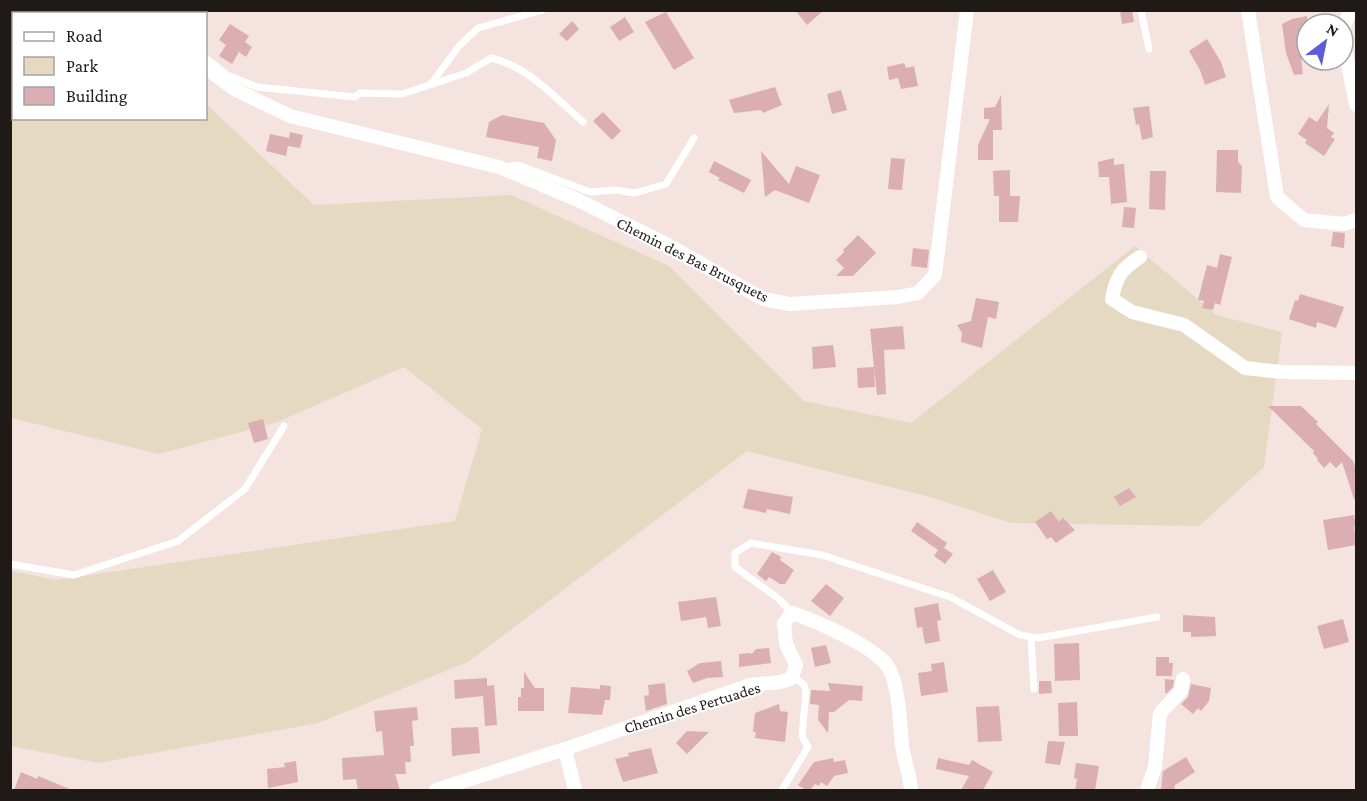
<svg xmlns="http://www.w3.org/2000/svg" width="1367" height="801" viewBox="0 0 1367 801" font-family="'Crimson Pro',serif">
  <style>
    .green { fill: #e5d9c2 }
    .building { fill: #daaeb2 }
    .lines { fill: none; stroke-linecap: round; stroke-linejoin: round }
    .service { stroke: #fff; stroke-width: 7 }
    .minor { stroke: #fff; stroke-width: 14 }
    .labels { text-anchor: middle; stroke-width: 4.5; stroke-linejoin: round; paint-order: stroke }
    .street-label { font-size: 16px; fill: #1f1918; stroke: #fff }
  </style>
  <rect width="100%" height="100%" fill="#f4e3de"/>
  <path class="green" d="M106,10L109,13L14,14V118H206V104L314,205L511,195L669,266L804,401L911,423L1135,246L1216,315L1282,332L1264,467L1199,526L1011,523L927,496L747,451L468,662L318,723L98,763L11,746V571L57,580L455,521L482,429L404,367L275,423L159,454L11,418V11Z"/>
  <path class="building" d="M795,10H824L807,25Z
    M1120,10H1132L1134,22L1122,24Z
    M666,12L694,58L674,70L645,22Z
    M1307,16L1305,57H1301L1303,74L1294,75L1286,53L1282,24L1292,19Z
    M625,17L634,32L619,41L610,27Z
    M572,21L579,29L567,41L559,34Z
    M230,24L249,36L245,42L252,47L246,57L239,52L232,64L219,56L226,45L219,40Z
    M1207,39L1221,62L1226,77L1205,85L1200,70L1189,51Z
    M904,63L906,68L914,66L918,86L901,89L898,78L889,80L887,67Z
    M775,87L782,105L763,113L761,110L734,113L729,100Z
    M841,90L847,110L832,114L827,94Z
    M1001,95L1002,130H993V160H978V145L990,119H984V108L995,107Z
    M1329,104L1327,128L1334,133L1331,137L1335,139L1324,156L1305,143L1307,140L1298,134L1309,117L1317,122Z
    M1149,106L1153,137L1142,140L1139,124L1136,125L1133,108Z
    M603,112L621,131L612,140L593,121Z
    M502,115L544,123L556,140L552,161L537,158L539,147L486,137L489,122Z
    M290,132L303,135L300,148L288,146L286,156L266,151L270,134L289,138Z
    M1217,150H1238V162L1242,166L1241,193L1216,192Z
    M761,151L789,184L796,166L820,175L809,203L775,190L765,197Z
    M891,158L905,159L902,190L888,189Z
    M1114,158V165L1124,164L1127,202L1111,204L1109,177H1099L1098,162Z
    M714,161L751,180L744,193L718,180L720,178L709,172Z
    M1010,170V196H1020L1018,222H999V196H994L993,171Z
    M1150,171H1166L1165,210L1149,209Z
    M1124,207L1136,208L1134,228L1122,227Z
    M1333,232L1345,233L1344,248L1331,246Z
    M858,235L876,253L853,276H836L844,268L836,260L844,252L843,250Z
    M913,248L929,250L927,268L911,266Z
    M1220,254L1232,257L1220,305L1215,303L1213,310L1202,308L1204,301L1198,300L1207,265L1217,268Z
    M1300,294L1344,307L1336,328L1317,322L1316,328L1289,319L1295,300L1298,301Z
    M976,298L999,302L996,319L988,317L982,348L961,342L962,333L957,325L971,321Z
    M903,326L905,349L884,350L886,394L877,395L870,329Z
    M833,345L836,367L813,369L812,347Z
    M874,367L875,387L858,388L857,368Z
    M1268,406H1301L1318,422L1316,424L1353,461L1356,470V499H1354L1342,462L1336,468L1330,462L1324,468L1317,460L1318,459L1313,453L1314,451Z
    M263,419L268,439L254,443L248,423Z
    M1129,488L1136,497L1120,506L1114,497Z
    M748,489L793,497L790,514L767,509L766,513L743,508Z
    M1051,511L1059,522L1063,518L1075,530L1056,543L1051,537L1047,539L1035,522Z
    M1354,515L1356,526H1354L1356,545L1328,550L1323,520Z
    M917,522L947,543L944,548L953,554L945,564L934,556L938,550L911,531Z
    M772,552L781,557L780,560L794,570L785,584H780L769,577L766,581L757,574Z
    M993,570L1006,592L990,601L977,579Z
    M826,584L844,598L830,616L811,601Z
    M716,597L721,626L708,628L706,617L681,621L678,602Z
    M938,603L941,620L937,621L940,641L925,644L922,627L917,628L914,608Z
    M1183,615L1215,617L1216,636L1191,637V632H1183Z
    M1343,619L1349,642L1324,649L1317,626Z
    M1079,643L1080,680L1055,681L1054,644Z
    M826,645L831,663L815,667L811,648Z
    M769,648L771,663L739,667V654L749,653L752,654L756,649Z
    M1156,657H1169V663H1173L1172,676H1156Z
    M721,661L723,677L707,678L693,683L687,671L700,663Z
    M944,662L948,692L921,696L918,673L932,671L931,664Z
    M524,672L535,688H544V711H518V697H521V688H524Z
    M487,678V686L494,685L497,725L485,726L483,696L455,699L454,680Z
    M1165,679L1174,680L1173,687L1167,693H1165Z
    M1039,681H1051L1052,693L1039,694Z
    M665,683L667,704L646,711L644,696L649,695L648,685Z
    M828,683L863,686L862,701L849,700L834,712H829L828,733L818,720L819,705L810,704L811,690L830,691Z
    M1191,684L1211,688L1209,701L1201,711L1198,708L1193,714L1181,704L1188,697Z
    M600,685L611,686L610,700H605L602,715L568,713L571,687L600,689Z
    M1077,702L1078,736H1059L1058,703Z
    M779,704L780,711L788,712L785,742L755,738L756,732H753L755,713Z
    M999,706L1002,741L978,742L976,707Z
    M417,707L418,720L412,721L414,746H410L411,762H405L406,774H395L400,790H358L356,779L343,780L342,758L384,755L382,731L376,732L374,711Z
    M478,727L480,753L452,756L451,728Z
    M687,731L709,732L687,754L676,743Z
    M1048,741L1065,742L1060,765L1045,763Z
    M651,748L658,773L623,782L615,759L629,756L628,753Z
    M1186,757L1195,772L1175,785L1174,790H1161L1163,771Z
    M833,758L834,762L845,760L848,773L834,776L827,786L821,782L819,786L815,784L810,790H806L798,785L814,762Z
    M938,758L969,765L972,760L993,772L983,790H961L969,776L936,769Z
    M296,761L298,782L268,788L267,769L285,767L284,763Z
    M1076,763L1099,766L1095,790H1075L1077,779L1074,778Z
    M21,772L37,779L38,776L72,790H14Z"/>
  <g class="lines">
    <path class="service" d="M1141,10L1149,49
      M206,58L227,75L257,87L355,97L360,93L402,94L466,73L491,58C528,66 555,98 583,122
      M431,84L459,46L478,28L543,10
      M505,167L518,165L590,192L615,190L635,193L666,184L694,138
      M10,564L74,575L178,541L245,489L284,426
      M792,613L779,599L735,567V553L751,543L822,555L950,597L1020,635L1038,638L1157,617
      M1031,637L1034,689
      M782,790L808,747L802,736L806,691L804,685L792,675"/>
    <path class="minor" d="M129,10L133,14
      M1248,10L1277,197L1304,220L1344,224L1356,220
      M1351,10L1344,25L1345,49L1356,105
      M206,68L236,90L290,116L499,167L578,200L670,246L763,299L790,304L898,297L918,293L935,275L967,10
      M1140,257C1121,269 1116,277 1112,299L1132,312L1184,325L1245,368L1281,372L1356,373
      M565,749L575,790
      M436,790L565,749L750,685L780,682L791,679L796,665L786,644L784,623L792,613C816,621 876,647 888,667C899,684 900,724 902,745C904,760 910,775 911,790
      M1147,790L1155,767L1160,713L1181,691L1183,679"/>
  </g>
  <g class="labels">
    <g class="street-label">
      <text transform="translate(693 259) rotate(27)" y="6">Chemin des Bas Brusquets</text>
      <text transform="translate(692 707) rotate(-17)" y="6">Chemin des Pertuades</text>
    </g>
  </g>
  <rect width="1367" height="801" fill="none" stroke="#1f1918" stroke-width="24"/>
  <rect x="12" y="12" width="195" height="108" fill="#ffffff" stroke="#a5a3a3" stroke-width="1.5"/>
  <rect x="24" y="32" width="30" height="9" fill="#ffffff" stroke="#a5a3a3" stroke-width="1.5"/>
  <text x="66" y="42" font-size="18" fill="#1f1918">Road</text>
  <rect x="24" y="57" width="30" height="18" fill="#e5d9c2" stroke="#a5a3a3" stroke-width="1.5"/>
  <text x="66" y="72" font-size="18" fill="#1f1918">Park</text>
  <rect x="24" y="87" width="30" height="18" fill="#daaeb2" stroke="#a5a3a3" stroke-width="1.5"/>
  <text x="66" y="102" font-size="18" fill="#1f1918">Building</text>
  <g transform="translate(1325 42) rotate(32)"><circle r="28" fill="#ffffff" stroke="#a5a3a3" stroke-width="1.5"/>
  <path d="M0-4.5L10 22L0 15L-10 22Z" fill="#5d5ed6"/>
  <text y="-9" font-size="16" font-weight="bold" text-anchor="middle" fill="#1f1918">N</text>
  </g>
</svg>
